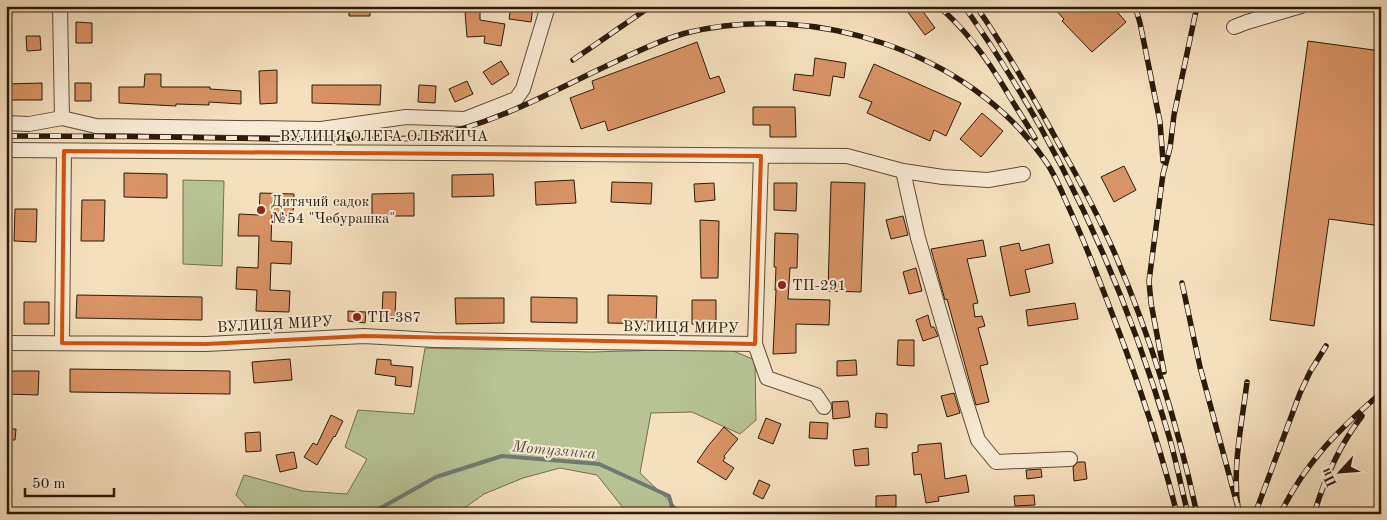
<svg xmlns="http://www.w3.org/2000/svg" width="1387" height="520" viewBox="0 0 1387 520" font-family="'Old Standard TT',serif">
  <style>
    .green { fill: #b7c394; stroke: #716f4e }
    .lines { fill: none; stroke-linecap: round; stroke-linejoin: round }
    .stream { stroke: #6f7b72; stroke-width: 4 }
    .building { fill: #d89366; stroke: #2b1b09 }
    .street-casing { stroke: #5e4c36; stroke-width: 16 }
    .street { stroke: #f8ebd4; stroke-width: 14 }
    .rail-casing { stroke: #2b1b09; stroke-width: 5.5 }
    .rail { stroke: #f8ebd4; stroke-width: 4; stroke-dasharray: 11; stroke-linecap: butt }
    .marked { fill: none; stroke: #d5530c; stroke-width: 4; stroke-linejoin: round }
    .poi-dot { fill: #8f2418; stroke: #f8ebd4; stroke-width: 2 }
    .labels { text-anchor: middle; stroke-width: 4; stroke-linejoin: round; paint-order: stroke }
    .street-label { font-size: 15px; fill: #2b1b09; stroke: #f8ebd4 }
    .poi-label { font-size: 15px; fill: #2b1b09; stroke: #f8ebd4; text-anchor: start }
    .water-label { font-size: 16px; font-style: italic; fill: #535346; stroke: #f8ebd4 }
  </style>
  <rect width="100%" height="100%" fill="#f5e0bd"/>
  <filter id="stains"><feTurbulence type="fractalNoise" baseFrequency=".004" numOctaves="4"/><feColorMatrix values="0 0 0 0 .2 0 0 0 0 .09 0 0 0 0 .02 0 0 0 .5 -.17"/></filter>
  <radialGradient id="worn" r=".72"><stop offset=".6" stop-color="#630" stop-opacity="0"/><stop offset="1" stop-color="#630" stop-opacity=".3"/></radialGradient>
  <path class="green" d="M183,180L224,181L222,266L183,264Z
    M425,348L591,352L663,350H731L755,360L756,420L740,434L692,412L651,413L640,473L679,510L678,514H625L624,509L597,475L560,468L523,478L484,494L456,514H253L236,495L244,475L303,491L347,494L367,459L345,447L358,410L414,414Z"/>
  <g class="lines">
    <path class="stream" d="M370,514L436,477L502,456L599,464L669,496L672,507"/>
  </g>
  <path class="building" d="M349,6H370V16H349Z
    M511,6H533L531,22L509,19Z
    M913,6H919L935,28L925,35L907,11Z
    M1052,6H1112L1126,22L1092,52L1062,21L1064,19Z
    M480,11V20L505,24L501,46L484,43L485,36L467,37L465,12Z
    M76,22L92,23V43H76Z
    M26,36H40L41,50L27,51Z
    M1308,41L1381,51V226L1329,219L1314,326L1270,320Z
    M697,42L710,79L719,76L725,92L608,131L605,121L581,129L570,98L594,89L592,81Z
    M815,58L846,63L844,78L833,76L830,96L793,90L795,74L813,76Z
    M501,61L509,74L492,85L483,72Z
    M874,64L961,103L946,136L934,130L930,141L867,113L872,102L859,97Z
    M277,70V103L260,104L259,71Z
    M145,74H161V87H210V89L241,91V104L209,102V105L176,104V106L119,103V87H144Z
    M467,81L473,94L455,102L449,89Z
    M42,83V100H6V84Z
    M75,83H91V101H75Z
    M312,85H381L380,105L312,103Z
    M419,85L436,86L435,103L418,102Z
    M753,107H795L796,137H770V125H753Z
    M982,113L1003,131L981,157L960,139Z
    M1124,166L1136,190L1114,202L1101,177Z
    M124,173L167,174V198L124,197Z
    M493,174L494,196L452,197V175Z
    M574,180L576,203L536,205L535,182Z
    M612,182L652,183L651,204L611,202Z
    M831,182L865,183L861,292L828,291Z
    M714,183L715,200L695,202L694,184Z
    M774,183H797L796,211L774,210Z
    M260,193L294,194L293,216L272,215L271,241L292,242L291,264L271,263L270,290L290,291L289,312L256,311L257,290L236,289L237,267L258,268L259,236H238L239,214L259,215Z
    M414,193V216H372V194Z
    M82,200H105L104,241H81Z
    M15,209H37L36,242L14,241Z
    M903,216L908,235L891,239L886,220Z
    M700,220L719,221L718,278H701Z
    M775,233L798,234L797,268H790L788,299L830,300L829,325L796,324V353L773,354L776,290H775L776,267H774Z
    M983,240L986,256L967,259L978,303L973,304L975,317L982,316L985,326L978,328L988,364L980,366L989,402L976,405L947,299L945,300L931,249Z
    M1019,243L1021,251L1049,244L1053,263L1025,270L1030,292L1010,296L1000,247Z
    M916,268L922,291L909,294L903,272Z
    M383,292H396L395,317L382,316Z
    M77,295L202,297V320L76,318Z
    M608,295L657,296L656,324L608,323Z
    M531,297L577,298V323L531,322Z
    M455,298H504V323L456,324Z
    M692,300H716V324H692Z
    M24,302H49V324H24Z
    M1075,303L1078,319L1028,326L1026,310Z
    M348,311L366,312L365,323L348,321Z
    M928,315L931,327H934L938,336L923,341L916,320Z
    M898,340H914V366L897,365Z
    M290,359L292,380L254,383L252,362Z
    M377,359L391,360V365L413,367L411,387L395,385L396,377L375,374Z
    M856,360L857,375L837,376V361Z
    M70,369L230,371V394L70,392Z
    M6,371H39L38,395L6,394Z
    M954,393L960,413L947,417L941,396Z
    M848,401L850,417L833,419L832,402Z
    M876,413L887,414V428L875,427Z
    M331,415L343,421L335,437L334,436L317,465L304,457L313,443L317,445Z
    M766,418L781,424L773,444L758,438Z
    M810,422L828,423L827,439L809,438Z
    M724,427L738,439L724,456L725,458L723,461L734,468L726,480L697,462L708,446Z
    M6,429H16L15,440H6Z
    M260,432L261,451L246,452L245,433Z
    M941,443L945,479L966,475L969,492L938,497L939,501L926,503L921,474L914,475L912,453L918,452V445Z
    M868,448L869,465L855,466L853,450Z
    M294,452L297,468L280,472L276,455Z
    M1078,462H1085L1087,479L1074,481L1073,467Z
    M1041,469L1042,477L1027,479L1026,470Z
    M759,480L770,485L763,499L753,494Z
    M896,495V507H876V496Z
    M1034,495L1035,505L1015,506L1014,496Z"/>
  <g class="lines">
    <g class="street-casing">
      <path id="street" d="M60,6L62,118
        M1234,27L1247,22L1301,6
        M6,123L29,124L62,118L96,126L321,129L406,117L465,119L516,99L523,89L548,6
        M6,150L847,156L903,171L943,177L988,180L1023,174
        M761,156L755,344L767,378L816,395L824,407
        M903,171L918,238L966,402L978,440L996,462L1070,459
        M6,343L206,344L364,336L434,340L755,344
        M62,343L64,151"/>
    </g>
    <use href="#street" class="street"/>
    <g class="rail-casing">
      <path id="rail" d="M938,6C967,30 988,60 1007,92C1016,108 1026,122 1035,138
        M964,6C1056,136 1123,280 1168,433C1176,459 1181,487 1188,514
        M976,6C1007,51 1034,98 1060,146C1080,181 1099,217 1115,254C1150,336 1178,426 1197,514
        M1135,6L1140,23L1160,122L1163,161
        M573,60L651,6
        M6,136C98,136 190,137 282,139C309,139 336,139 364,139C386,139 409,140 431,136C497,124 556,89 617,61C639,51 662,39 686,33C813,1 968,51 1044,159C1053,171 1059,185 1065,199C1075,221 1085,244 1094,267C1126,348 1156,429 1177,514
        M1182,283L1200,367L1237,504
        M1164,372L1151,303L1149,281L1163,174L1170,148L1174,115L1197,6
        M1239,514C1231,471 1242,424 1247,382
        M1255,514L1300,393L1310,372L1326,346
        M1280,514C1306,462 1337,431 1381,393
        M1314,514C1325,477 1339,446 1362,416"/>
    </g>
    <use href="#rail" class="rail"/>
  </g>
  <path class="marked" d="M64,151L761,156L755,344L364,336L206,344L62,343Z"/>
  <g class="poi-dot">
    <circle cx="261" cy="210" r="5"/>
    <circle cx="782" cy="285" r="5"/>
    <circle cx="357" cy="317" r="5"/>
  </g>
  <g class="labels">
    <g class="street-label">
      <text x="384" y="141">ВУЛИЦЯ ОЛЕГА ОЛЬЖИЧА</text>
      <text transform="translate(275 324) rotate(-3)" y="5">ВУЛИЦЯ МИРУ</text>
      <text transform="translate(681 327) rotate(1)" y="5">ВУЛИЦЯ МИРУ</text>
    </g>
    <g class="poi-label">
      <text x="271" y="206">Дитячий садок<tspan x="271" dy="17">№54 "Чебурашка"</tspan></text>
      <text x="792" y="290">ТП-291</text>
      <text x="367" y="322">ТП-387</text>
    </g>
    <g class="water-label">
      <text transform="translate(554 449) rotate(5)" y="6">Мотузянка</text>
    </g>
  </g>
  <rect width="1387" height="520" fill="none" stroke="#f5e0bd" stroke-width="25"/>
  <rect x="8" y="8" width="1372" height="505" fill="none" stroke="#2b1b09" stroke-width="2.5"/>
  <rect x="12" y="12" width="1362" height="495" fill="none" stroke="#2b1b09"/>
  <g transform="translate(1340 472) rotate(244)" stroke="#f8ebd4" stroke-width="4" paint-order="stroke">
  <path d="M0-4L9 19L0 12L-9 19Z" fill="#2b1b09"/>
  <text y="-8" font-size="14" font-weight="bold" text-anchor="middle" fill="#2b1b09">Пн</text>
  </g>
  <path d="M25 488v8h89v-8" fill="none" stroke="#2b1b09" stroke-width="2.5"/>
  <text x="32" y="488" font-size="15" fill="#2b1b09" stroke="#f8ebd4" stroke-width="4" paint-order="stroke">50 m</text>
  <rect width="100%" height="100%" filter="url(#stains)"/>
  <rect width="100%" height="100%" fill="url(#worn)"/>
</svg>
